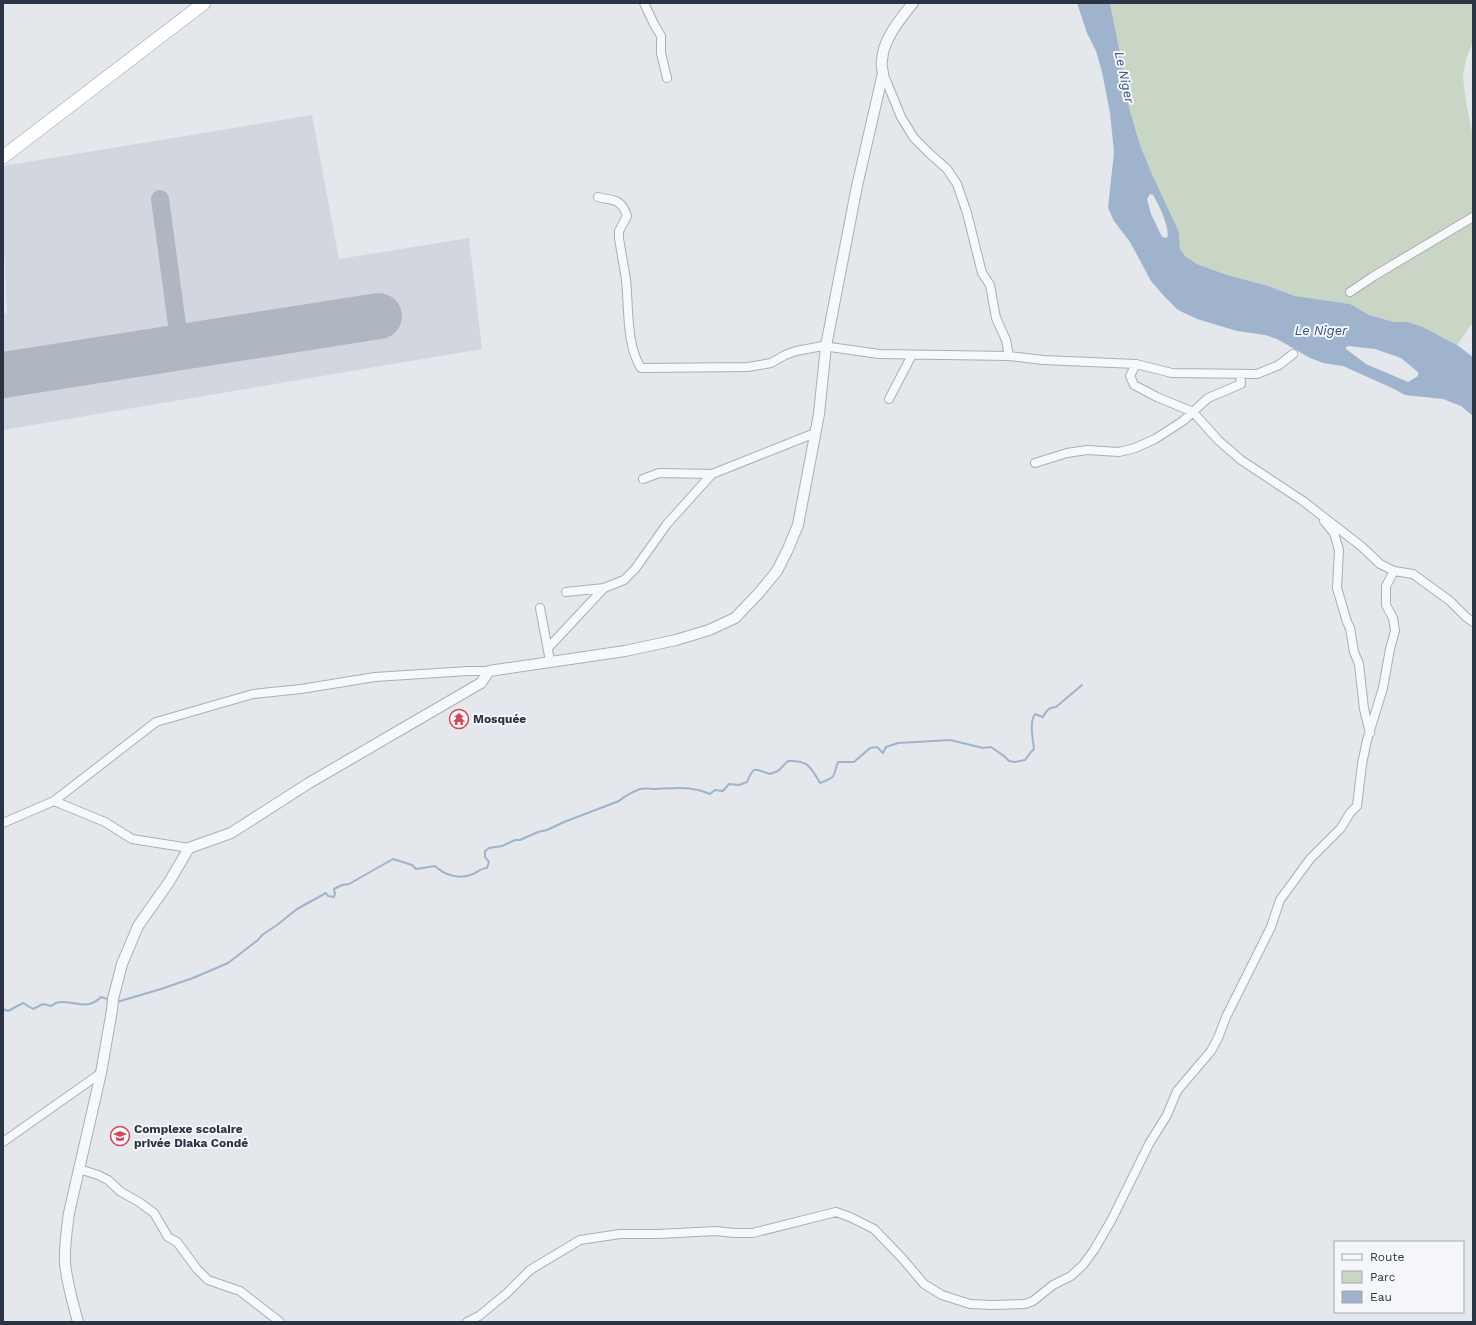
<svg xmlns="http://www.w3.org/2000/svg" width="1476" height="1325" viewBox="0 0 1476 1325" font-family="'Work Sans',sans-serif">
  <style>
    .built { fill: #d2d6de }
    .green { fill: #c9d6c5 }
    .water { fill: #9fb4cc; fill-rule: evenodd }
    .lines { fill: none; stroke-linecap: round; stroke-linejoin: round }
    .stream { stroke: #9fb4cc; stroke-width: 2 }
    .taxiway { stroke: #b0b6c1; stroke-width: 18 }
    .runway { stroke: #b0b6c1; stroke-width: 46 }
    .minor-casing { stroke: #a9aeb7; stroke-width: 10 }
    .tertiary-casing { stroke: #a9aeb7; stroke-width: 12 }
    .trunk-casing { stroke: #8b94a3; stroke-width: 14 }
    .minor { stroke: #f7f8fa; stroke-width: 8 }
    .tertiary { stroke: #f7f8fa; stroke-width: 10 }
    .trunk { stroke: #fff; stroke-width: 13 }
    .labels { text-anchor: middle; stroke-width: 4; stroke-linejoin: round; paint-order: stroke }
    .poi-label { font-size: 12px; font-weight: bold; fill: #2b3445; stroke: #f4f6f9; text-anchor: start }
    .water-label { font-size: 13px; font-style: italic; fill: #34527a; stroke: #f4f6f9 }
  </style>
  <rect width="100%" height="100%" fill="#e4e7ec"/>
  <path class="built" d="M312,115L339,259L469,238L482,349L3,430V314L7,313L3,227V166Z"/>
  <path class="green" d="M1110,3H1473V41L1466,59L1463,77L1466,102L1473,137V322L1457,345L1423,327L1408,322H1394L1369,315L1350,304L1295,296L1265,285L1227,275L1197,264L1185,256L1180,249L1179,232L1152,174L1140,145L1128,104L1121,58Z"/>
  <path class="water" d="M1077,3H1110L1121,58L1128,104L1140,145L1152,174L1179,232L1180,249L1185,256L1197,264L1227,275L1265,285L1295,296L1350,304L1369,315L1394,322H1408L1423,327L1457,345L1473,357V416L1461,406L1443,399L1405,395L1392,388L1343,366L1323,363L1310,358L1277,339L1265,335L1237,331L1197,319L1178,310L1164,296L1151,281L1130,242L1114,221L1108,208L1114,152L1110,113L1102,72L1096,51L1087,33ZM1150,194L1153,195C1158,203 1171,229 1167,238L1162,237L1151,214L1147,199ZM1349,346L1375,349L1401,358L1418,372V376L1408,382L1366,364L1346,349V347Z"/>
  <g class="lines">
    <path class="stream" d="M117,1002L161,989L193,978L228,963L258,940L262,935L277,925L297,909L326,893L328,896L334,897L335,894L334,889L342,885L349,884L393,859L412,865L416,869L435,866C444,875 460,880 473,874C478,872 481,868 487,868L489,862L485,857V851L489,848L502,846L515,840H520L538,832L547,830L564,822L619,801C625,796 632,792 640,789C645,788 651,789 656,789C677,788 690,786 710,794L715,790L723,791L729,784L739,785L747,782C754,765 754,769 770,774L778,771L788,761C809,760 811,768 820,783C837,776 832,779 838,762H854L870,748L877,747L883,753L886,747L898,743L950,740L983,748L991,747L1004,756L1009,761L1015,762L1025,760L1031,752L1034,749C1033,739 1029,723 1035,714L1043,717C1046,711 1049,707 1056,707L1082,685
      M3,1009L8,1011L23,1003L33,1009L43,1004L51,1006C54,1004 58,1002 60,1002C76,1001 87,1011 101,997L107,999L109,1004"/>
    <path class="taxiway" d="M160,199L180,347"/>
    <path class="runway" d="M3,375L379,316"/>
    <g class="minor-casing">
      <path id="minor" d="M644,3L654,24L661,36V53L667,78
        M883,73L901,117L914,138L929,153L947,169L957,184L967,213L982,273L990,285L996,318L1006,340L1009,356
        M598,197C614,201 621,198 627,216L619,231V238C621,252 624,266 626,280C629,307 626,345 641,368L748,367L771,363L785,355L796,351L823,346L879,354L1009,356L1043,360L1136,364L1130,376L1134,385L1157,397L1193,412L1218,440L1241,460L1303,501L1361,546L1380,564L1394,571L1413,574L1450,601L1466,617L1473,622
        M1350,292L1374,276L1473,217
        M1136,364L1172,373L1257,374L1279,365L1293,354
        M889,399L912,355
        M1035,463L1067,453L1087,450L1119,452L1135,448L1155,439L1183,421L1208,398L1241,384L1240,374
        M643,479L659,473L712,474
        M1324,521L1334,533L1339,550L1337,588L1347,622L1350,628L1354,652L1359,664L1364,709L1370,733
        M566,592L604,588L624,580L635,569L667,524L712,474L815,433
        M540,608L550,661
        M548,648L604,588
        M54,801L156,722L253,694L301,689L375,677L468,671H489
        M3,823L54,801L105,822L132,839L189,848
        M3,1142L101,1073
        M79,1169L98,1175L108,1180L121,1192L139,1202L154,1213L168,1237L177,1242L197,1269L208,1280L240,1291L280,1322
        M467,1322L479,1316L507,1293L530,1270L580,1240L620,1234H658L716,1231L734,1233H753L836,1212L850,1217L874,1229L902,1258L924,1284L942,1295L970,1304L992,1305L1025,1304L1033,1301L1053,1285L1071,1276L1083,1265L1094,1250L1112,1219L1149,1144L1167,1115L1177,1091L1211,1051L1218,1038L1226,1017L1271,927L1280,900L1310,859L1341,828L1350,813L1357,806L1362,764L1367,740L1383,688L1390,649L1395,631L1393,618L1386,605V586L1394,571"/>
    </g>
    <g class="tertiary-casing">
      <path id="tertiary" d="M78,1322C73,1303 67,1284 65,1263C64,1247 67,1229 69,1213L101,1073L112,1010L113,999L122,964L138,926L169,882L189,848L231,833L309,783L474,687L481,683L489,671L625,651L676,640L709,630L735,618L758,594L777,571L788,549L798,525L819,414L826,346L857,186L883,73C882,69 881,64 882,60C883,39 901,18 913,3"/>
    </g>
    <g class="trunk-casing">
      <path id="trunk" d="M3,157L204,3"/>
    </g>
    <use href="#minor" class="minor"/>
    <use href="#tertiary" class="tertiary"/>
    <use href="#trunk" class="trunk"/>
  </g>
  <defs>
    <g id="temple-ring" transform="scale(1)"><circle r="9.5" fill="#f4f6f9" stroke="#d1495b" stroke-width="1.5"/><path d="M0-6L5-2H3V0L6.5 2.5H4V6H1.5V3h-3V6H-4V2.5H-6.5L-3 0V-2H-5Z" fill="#d1495b"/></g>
    <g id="school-ring" transform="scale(1)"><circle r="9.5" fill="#f4f6f9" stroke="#d1495b" stroke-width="1.5"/><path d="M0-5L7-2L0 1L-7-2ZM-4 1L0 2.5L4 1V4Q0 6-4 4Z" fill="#d1495b"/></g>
  </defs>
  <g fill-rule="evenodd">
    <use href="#temple-ring" x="459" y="719"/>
    <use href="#school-ring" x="120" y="1136"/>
  </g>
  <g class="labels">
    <g class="poi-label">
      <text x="473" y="723">Mosquée</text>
      <text x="134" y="1133">Complexe scolaire<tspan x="134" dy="14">privée Diaka Condé</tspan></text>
    </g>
    <g class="water-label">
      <text transform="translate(1125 77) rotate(78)" y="5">Le Niger</text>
      <text x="1321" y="335">Le Niger</text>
    </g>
  </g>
  <rect width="1476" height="1325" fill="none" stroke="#2b3445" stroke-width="8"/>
  <rect x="1334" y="1241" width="130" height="72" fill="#f4f6f9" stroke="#a4a8b1"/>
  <rect x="1342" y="1254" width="20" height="6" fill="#f7f8fa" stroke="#a4a8b1"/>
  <text x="1370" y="1261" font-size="12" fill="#2b3445">Route</text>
  <rect x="1342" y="1271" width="20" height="12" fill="#c9d6c5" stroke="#a4a8b1"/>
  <text x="1370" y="1281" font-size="12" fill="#2b3445">Parc</text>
  <rect x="1342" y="1291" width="20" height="12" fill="#9fb4cc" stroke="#a4a8b1"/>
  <text x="1370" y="1301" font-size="12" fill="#2b3445">Eau</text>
</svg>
